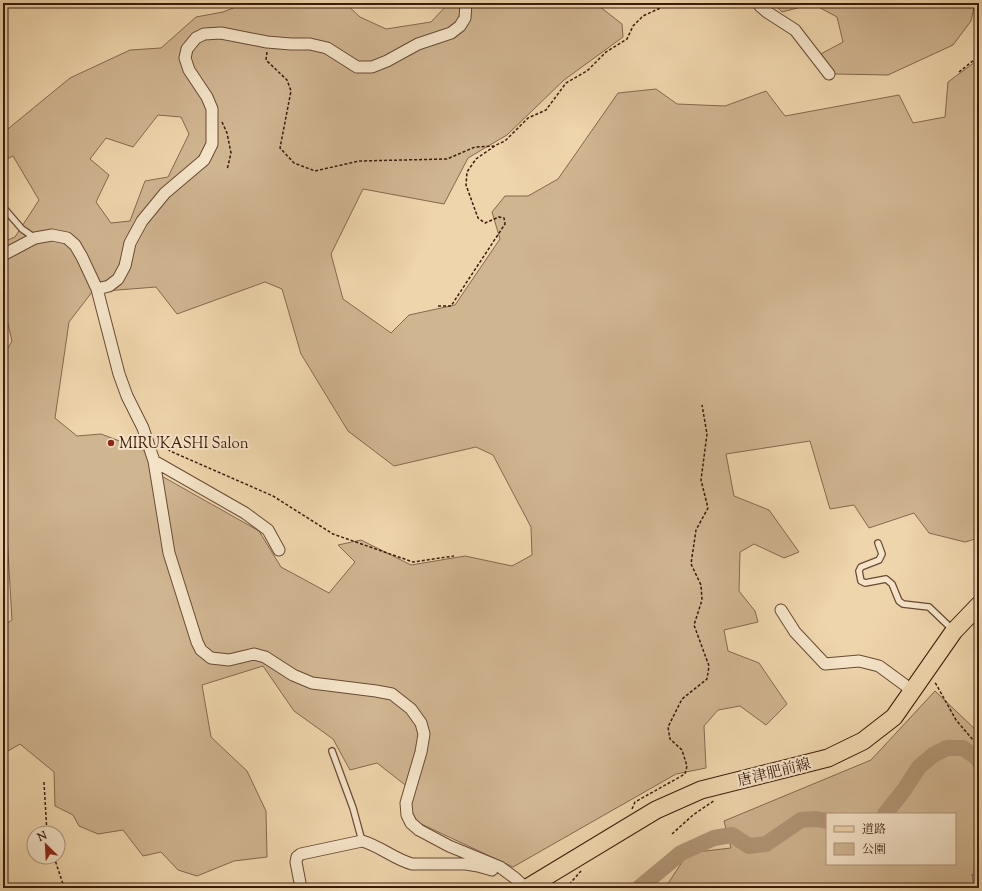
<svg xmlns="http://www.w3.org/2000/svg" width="982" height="891" viewBox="0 0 982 891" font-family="'Sorts Mill Goudy','Noto Serif JP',serif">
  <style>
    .green { fill: #d0b591; stroke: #86684e; fill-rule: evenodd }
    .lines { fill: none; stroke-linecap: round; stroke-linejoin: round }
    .river { stroke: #b29676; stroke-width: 16 }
    .service-casing { stroke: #684a34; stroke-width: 8 }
    .minor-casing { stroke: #684a34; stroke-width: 13 }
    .primary-casing { stroke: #3b1b0c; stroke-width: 19 }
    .path { stroke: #3b1b0c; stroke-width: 1.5; stroke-dasharray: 3 2; stroke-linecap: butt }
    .service { stroke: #f5e4c9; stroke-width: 5.5 }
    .minor { stroke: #f5e4c9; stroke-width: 11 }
    .primary { stroke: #efd5ac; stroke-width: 17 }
    .poi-dot { fill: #8f2418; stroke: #f5e4c9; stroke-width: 1.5 }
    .labels { text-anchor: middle; stroke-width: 4; stroke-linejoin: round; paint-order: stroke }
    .poi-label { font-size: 15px; fill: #3b1b0c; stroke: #f5e4c9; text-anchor: start }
    .street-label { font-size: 15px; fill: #3b1b0c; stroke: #f5e4c9 }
  </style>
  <rect width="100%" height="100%" fill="#efd5ac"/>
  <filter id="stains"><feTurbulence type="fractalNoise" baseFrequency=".005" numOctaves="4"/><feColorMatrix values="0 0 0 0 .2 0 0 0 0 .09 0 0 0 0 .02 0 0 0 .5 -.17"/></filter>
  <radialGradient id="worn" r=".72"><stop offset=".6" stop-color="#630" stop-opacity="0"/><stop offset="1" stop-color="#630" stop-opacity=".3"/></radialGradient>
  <path class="green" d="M246,3H345L360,17L386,29L431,22L446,6L445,3H595L622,24L623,37L564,80L507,135L468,158L444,204L363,189L331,254L343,299L391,333L409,315L455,305L500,239L492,212L505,196H528L558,179L618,93L656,89L677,104L725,106L766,91L785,116L899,95L913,123L945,117L948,82L979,59V538L965,542L929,533L914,513L869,528L854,505L830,509L810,441L726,454L734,496L769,510L799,552L784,558L754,544L740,552L739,591L755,611L758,622L724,630L728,651L759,663L787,704L766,725L740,706L718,710L704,726L706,768L676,774L513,867L417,822L410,807L413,791L377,763L350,770L333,739L294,711L263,666L202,685L211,737L247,771L266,811L267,857L234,861L197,876L178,870L161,852L143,856L123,830L98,834L79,826L73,815L55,806L54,772L20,744L3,754V626L12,620L6,518L3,512V357L12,341L7,320L3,318V242L15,237L39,200L13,156L3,161V133L70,78L130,50L161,48L196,17L223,12ZM158,115L181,117L189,134L168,177L145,181L130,221L111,223L96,202L109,175L90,159L106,138L133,147ZM265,282L282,289L301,354L348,431L394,466L476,447L493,455L531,527L532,555L512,566L465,556L411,565L361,540L338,545L355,562L329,593L281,567L259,531L151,470L146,451L101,434L77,436L55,418L69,322L92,292L156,287L177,314Z
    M773,3H975L971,21L953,45L888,75L835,74L819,55L843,42L837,17L813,4L782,12Z
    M935,691L979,733V880L972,874L974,888H665L688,853L731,848L724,821L871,760ZM827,814H955V864H827Z"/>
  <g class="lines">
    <path class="river" d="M885,814L904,790L919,767L933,755L947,748H963L976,757L979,761
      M639,888L681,853L714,838L732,835L749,846L766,844L801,820L816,819L827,821"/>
    <g class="service-casing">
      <path id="service" d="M3,207L22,229L35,238
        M878,543L882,554L879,560L861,567L859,571L861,581L865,583L886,579L892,584L899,601L903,604L929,607L952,629
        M332,751L353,808L362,841"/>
    </g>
    <g class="minor-casing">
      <path id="minor" d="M758,3L760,6L767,12L795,30L829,74
        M3,255L35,238L52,235L67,238L75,245L82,257L97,289L119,374L127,396L143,428L154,461L169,553L197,642L201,650L211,658L229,660L254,654L265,657L293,675L312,683L376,691L392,694L411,709L421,723L424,734L421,752L406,803L407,815L411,823L419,830L449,846L500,867L515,878L526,888
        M97,289L109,286L118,279L125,266L130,243L142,221L165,193L204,160L212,144V109L207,97L189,70L185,58L187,49L196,38L204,34L221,33L267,42L291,44H310L327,48L357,67H372L387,61L418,44L451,33L460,26L465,18L466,3
        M154,461L245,513L268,530L279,550
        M781,610L795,632L825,664L859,661L879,666L913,691
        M301,888L296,862L297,857L301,854L362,841C380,846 394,859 412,864H466L478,866L492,870"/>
    </g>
    <g class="primary-casing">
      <path id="primary" d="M527,888L656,810L701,790L828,758L863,741L894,717L954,631L979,605"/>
    </g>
    <path class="path" d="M972,3L973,6L979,10
      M267,52L266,60L287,80L291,91L280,148L294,163L315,171L359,161L447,159L475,147L494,146
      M959,72L979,56
      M222,122L227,133L231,153L227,170
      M438,306H451L505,224L504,218L499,217L485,223L478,218L466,185L467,172L476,159L496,145L505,141L528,118L546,110L566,83L587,71L606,52L627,39L633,26L643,16L671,3
      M158,438L160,442L170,451L273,496L333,534L413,562L454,556
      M935,683L936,684L956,720L979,747
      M44,782L47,833
      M632,809L635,802L685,774L687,766L682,750L670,739L668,727L682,699L707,679L709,666L694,625L702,600L701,585L691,564L696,530L708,508L701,480L707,434L702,405
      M672,834L693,815L715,800
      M54,857L64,887L65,888
      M566,888L581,871"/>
    <use href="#service" class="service"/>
    <use href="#minor" class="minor"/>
    <use href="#primary" class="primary"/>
  </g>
  <circle class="poi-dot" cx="111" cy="443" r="4"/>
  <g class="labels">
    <g class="poi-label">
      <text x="119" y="448">MIRUKASHI Salon</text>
    </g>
    <g class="street-label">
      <text transform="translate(774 772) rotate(-14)" y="5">唐津肥前線</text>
    </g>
  </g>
  <rect width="982" height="891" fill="none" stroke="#efd5ac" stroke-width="16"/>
  <rect x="4" y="4" width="974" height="883" fill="none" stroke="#3b1b0c" stroke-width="2"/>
  <rect x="8" y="8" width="966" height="875" fill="none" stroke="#3b1b0c"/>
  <rect x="826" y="813" width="130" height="52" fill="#f5e4c9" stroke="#ab947d"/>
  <rect x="834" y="826" width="20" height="6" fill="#efd5ac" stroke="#ab947d"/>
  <text x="862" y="833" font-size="12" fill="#3b1b0c">道路</text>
  <rect x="834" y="843" width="20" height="12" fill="#d0b591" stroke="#ab947d"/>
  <text x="862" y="853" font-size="12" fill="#3b1b0c">公園</text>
  <g transform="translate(46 845) rotate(336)"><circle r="19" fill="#f5e4c9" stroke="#ab947d"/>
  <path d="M0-3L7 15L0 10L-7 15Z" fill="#8f2418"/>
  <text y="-6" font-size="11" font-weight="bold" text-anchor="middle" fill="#3b1b0c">N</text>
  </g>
  <rect width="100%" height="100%" filter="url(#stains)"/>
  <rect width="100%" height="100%" fill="url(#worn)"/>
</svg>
